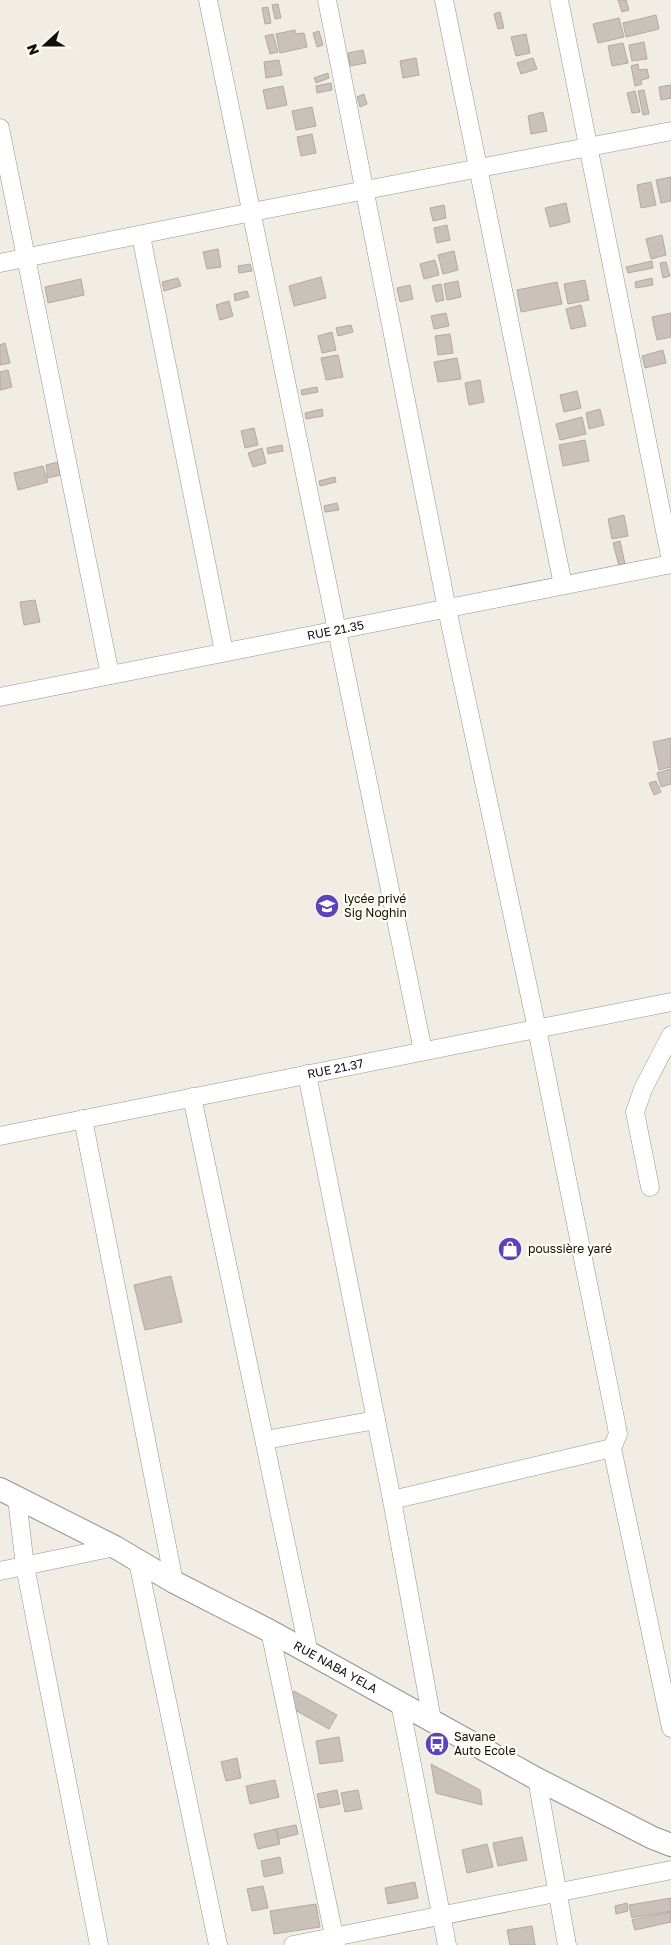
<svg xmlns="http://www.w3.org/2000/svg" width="671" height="1945" viewBox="0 0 671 1945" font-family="'Golos Text',sans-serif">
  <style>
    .building { fill: #c9c1ba; stroke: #b1a9a3 }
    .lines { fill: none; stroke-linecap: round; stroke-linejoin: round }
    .minor-casing { stroke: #96938b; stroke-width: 19 }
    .tertiary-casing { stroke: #96938b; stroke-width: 24 }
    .minor { stroke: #fff; stroke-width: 18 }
    .tertiary { stroke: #fff; stroke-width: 22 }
    .labels { text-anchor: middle; stroke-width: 4.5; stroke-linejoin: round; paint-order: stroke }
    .street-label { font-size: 12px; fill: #11100d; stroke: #fefbf1 }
    .poi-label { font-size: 12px; fill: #11100d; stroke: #fefbf1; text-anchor: start }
  </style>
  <rect width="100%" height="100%" fill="#f1ede4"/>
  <path class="building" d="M618,0H626L629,10L622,12Z
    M278,4L281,18L275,19L272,5Z
    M268,7L271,23L265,24L262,8Z
    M500,12L504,28L498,29L494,14Z
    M656,15L659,29L626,37L623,23Z
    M619,18L624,37L598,43L593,24Z
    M295,30L296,34L304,33L307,47L280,53L276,34Z
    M319,31L323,45L317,47L313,33Z
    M273,34L278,52L270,54L265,36Z
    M526,34L530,53L516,56L511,37Z
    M644,42L647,59L632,61L629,45Z
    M623,43L628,63L612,66L608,46Z
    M363,50L366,63L350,66L348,53Z
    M416,58L419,75L403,78L400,61Z
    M533,58L537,69L521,74L517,63Z
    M279,60L282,75L266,78L264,62Z
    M638,64L639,70L647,69L649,78L641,80L642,84L635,86L631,66Z
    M328,73L329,78L316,83L314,78Z
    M331,83L332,90L317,93L316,86Z
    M671,85V98L661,100L659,87Z
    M283,86L287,105L267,109L263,90Z
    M644,90L649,114L643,115L638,91Z
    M635,91L640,112L632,113L627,93Z
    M364,94L367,104L360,107L357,97Z
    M312,107L316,126L296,130L292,111Z
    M543,112L547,131L531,134L528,116Z
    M312,134L316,153L301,156L297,137Z
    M671,177V201L661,203L656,180Z
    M651,182L656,205L641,208L637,185Z
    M566,203L570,222L550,227L545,208Z
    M444,205L446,218L433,221L430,208Z
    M447,225L450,240L437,243L434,228Z
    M662,235L666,255L651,259L646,239Z
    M218,249L221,267L207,269L203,252Z
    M454,251L458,270L443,274L438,255Z
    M435,260L439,275L424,279L420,264Z
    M652,261L653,268L628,273L626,267Z
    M666,262L670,276L663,278L660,263Z
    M250,264L252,271L239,273L238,266Z
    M321,277L326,298L294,306L289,286Z
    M178,278L181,286L164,291L162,282Z
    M652,278L653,285L636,288L635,282Z
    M81,279L84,295L48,303L45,287Z
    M585,280L589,300L568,304L564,284Z
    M458,281L461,297L447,300L444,284Z
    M557,282L562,304L521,312L517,290Z
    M441,284L444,300L436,302L432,286Z
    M410,285L413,299L400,302L397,288Z
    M247,291L249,297L235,301L234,294Z
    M229,301L233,316L220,320L216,305Z
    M581,305L586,326L571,329L566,309Z
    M446,313L449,326L434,329L431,316Z
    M671,313V337L657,340L652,317Z
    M351,325L353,332L338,336L336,328Z
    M332,332L336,350L322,353L318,336Z
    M450,334L453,353L438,355L435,336Z
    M5,343L10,363L0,365V345Z
    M663,350L666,363L645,368L642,356Z
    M338,355L343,377L326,380L321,358Z
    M457,358L461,379L438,382L434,362Z
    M8,370L12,387L0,390V372Z
    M480,380L484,402L469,405L465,383Z
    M317,387L318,392L302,395L301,390Z
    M577,391L581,408L564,412L560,395Z
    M322,409L323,416L306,419L305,413Z
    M600,409L604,425L589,429L586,413Z
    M582,417L586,434L560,440L556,424Z
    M254,428L258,445L245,448L241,431Z
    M585,440L589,461L563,466L559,445Z
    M282,445L283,451L268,454L267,448Z
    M262,448L266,463L253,467L248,453Z
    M58,462L60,475L48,478L46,465Z
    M43,466L48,482L18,490L14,473Z
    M335,477L336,482L320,486L319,481Z
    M337,503L339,510L325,512L324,506Z
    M624,515L628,536L612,539L608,519Z
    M620,541L625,564L619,566L613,543Z
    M35,600L40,622L24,625L20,602Z
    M671,738V767L659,770L653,742Z
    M671,769V784L661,787L657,773Z
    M656,781L661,792L654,795L649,783Z
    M171,1276L182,1322L145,1330L134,1285Z
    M294,1691L337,1715L329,1729L286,1705Z
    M339,1737L343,1761L320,1764L316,1741Z
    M237,1758L241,1778L226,1781L221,1762Z
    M431,1764L480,1790L482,1805L436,1793Z
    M275,1780L279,1797L250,1804L246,1786Z
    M337,1790L340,1804L320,1808L317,1794Z
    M358,1790L362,1809L345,1812L341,1793Z
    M296,1825L298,1834L278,1839L276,1829Z
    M276,1829L280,1844L258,1849L254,1834Z
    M522,1837L527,1860L498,1866L493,1843Z
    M487,1844L493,1867L467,1873L462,1850Z
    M280,1857L283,1873L264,1877L261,1861Z
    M415,1882L418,1898L388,1904L385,1888Z
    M263,1886L268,1908L252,1911L247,1889Z
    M671,1898V1911L632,1918L629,1905Z
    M627,1903L628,1911L616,1914L615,1906Z
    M316,1904L320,1927L274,1934L270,1911Z
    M671,1912V1922L635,1930L632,1920Z
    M532,1926L535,1945H510L507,1930Z"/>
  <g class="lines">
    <g class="minor-casing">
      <g id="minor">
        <path d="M208,0L423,1051"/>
        <path d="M327,0L447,609L537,1029L616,1423L618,1434L612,1448L671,1728"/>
        <path d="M444,0L563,585"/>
        <path d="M559,0L671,561"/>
        <path d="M0,128L110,675"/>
        <path d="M141,236L224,652"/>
        <path d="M0,263L252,212L671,131"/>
        <path id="s1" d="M0,697L671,564"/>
        <path d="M307,1074L392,1500L432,1720"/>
        <path d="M192,1097L309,1653"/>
        <path d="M83,1119L174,1582"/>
        <path id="s2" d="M0,1136L671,1002"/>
        <path d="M650,1187L635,1112L643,1089L671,1035"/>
        <path d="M265,1440L376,1420"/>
        <path d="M17,1499L25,1566L99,1945"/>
        <path d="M392,1500L612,1448"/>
        <path d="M138,1562L218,1945"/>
        <path d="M0,1571L115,1547"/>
        <path d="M270,1631L336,1945"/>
        <path d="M400,1703L447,1945"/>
        <path d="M537,1779L567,1945"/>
        <path d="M293,1945L671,1870"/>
      </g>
    </g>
    <g class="tertiary-casing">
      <g id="tertiary">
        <path id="s3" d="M0,1489L115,1547L174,1582L270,1631L537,1779L653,1838L671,1845"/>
      </g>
    </g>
    <use href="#minor" class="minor"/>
    <use href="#tertiary" class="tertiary"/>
  </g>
  <defs>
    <g id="school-disc" transform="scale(1.25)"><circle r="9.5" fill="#5c42bb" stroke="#fefbf1"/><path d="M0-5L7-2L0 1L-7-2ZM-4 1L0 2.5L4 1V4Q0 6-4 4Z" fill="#fff"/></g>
    <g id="shop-disc" transform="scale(1.25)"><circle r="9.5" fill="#5c42bb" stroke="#fefbf1"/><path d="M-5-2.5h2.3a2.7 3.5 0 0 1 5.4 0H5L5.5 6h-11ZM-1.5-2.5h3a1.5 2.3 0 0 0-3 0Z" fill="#fff"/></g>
    <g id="bus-disc" transform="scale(1.25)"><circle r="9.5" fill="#5c42bb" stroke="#fefbf1"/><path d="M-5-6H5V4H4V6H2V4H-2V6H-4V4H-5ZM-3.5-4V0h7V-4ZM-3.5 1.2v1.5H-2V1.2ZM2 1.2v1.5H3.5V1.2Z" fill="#fff"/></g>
  </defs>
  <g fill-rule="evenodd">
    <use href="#school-disc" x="327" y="906"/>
    <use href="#shop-disc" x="510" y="1249"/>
    <use href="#bus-disc" x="437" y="1744"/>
  </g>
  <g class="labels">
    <g class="street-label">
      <text dy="4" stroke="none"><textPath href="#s1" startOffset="342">RUE 21.35</textPath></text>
      <text dy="4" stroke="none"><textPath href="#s2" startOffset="342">RUE 21.37</textPath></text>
      <text dy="4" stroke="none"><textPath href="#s3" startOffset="380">RUE NABA YELA</textPath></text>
    </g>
    <g class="poi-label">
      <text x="344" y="903">lycée privé<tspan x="344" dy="14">Sig Noghin</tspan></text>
      <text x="528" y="1253">poussière yaré</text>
      <text x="454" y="1741">Savane<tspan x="454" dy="14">Auto Ecole</tspan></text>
    </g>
  </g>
  <g transform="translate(45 45) rotate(249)" stroke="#fefbf1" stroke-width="4" paint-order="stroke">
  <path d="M0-4L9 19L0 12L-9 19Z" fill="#11100d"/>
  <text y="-8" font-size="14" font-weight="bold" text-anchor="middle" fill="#11100d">N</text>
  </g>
</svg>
